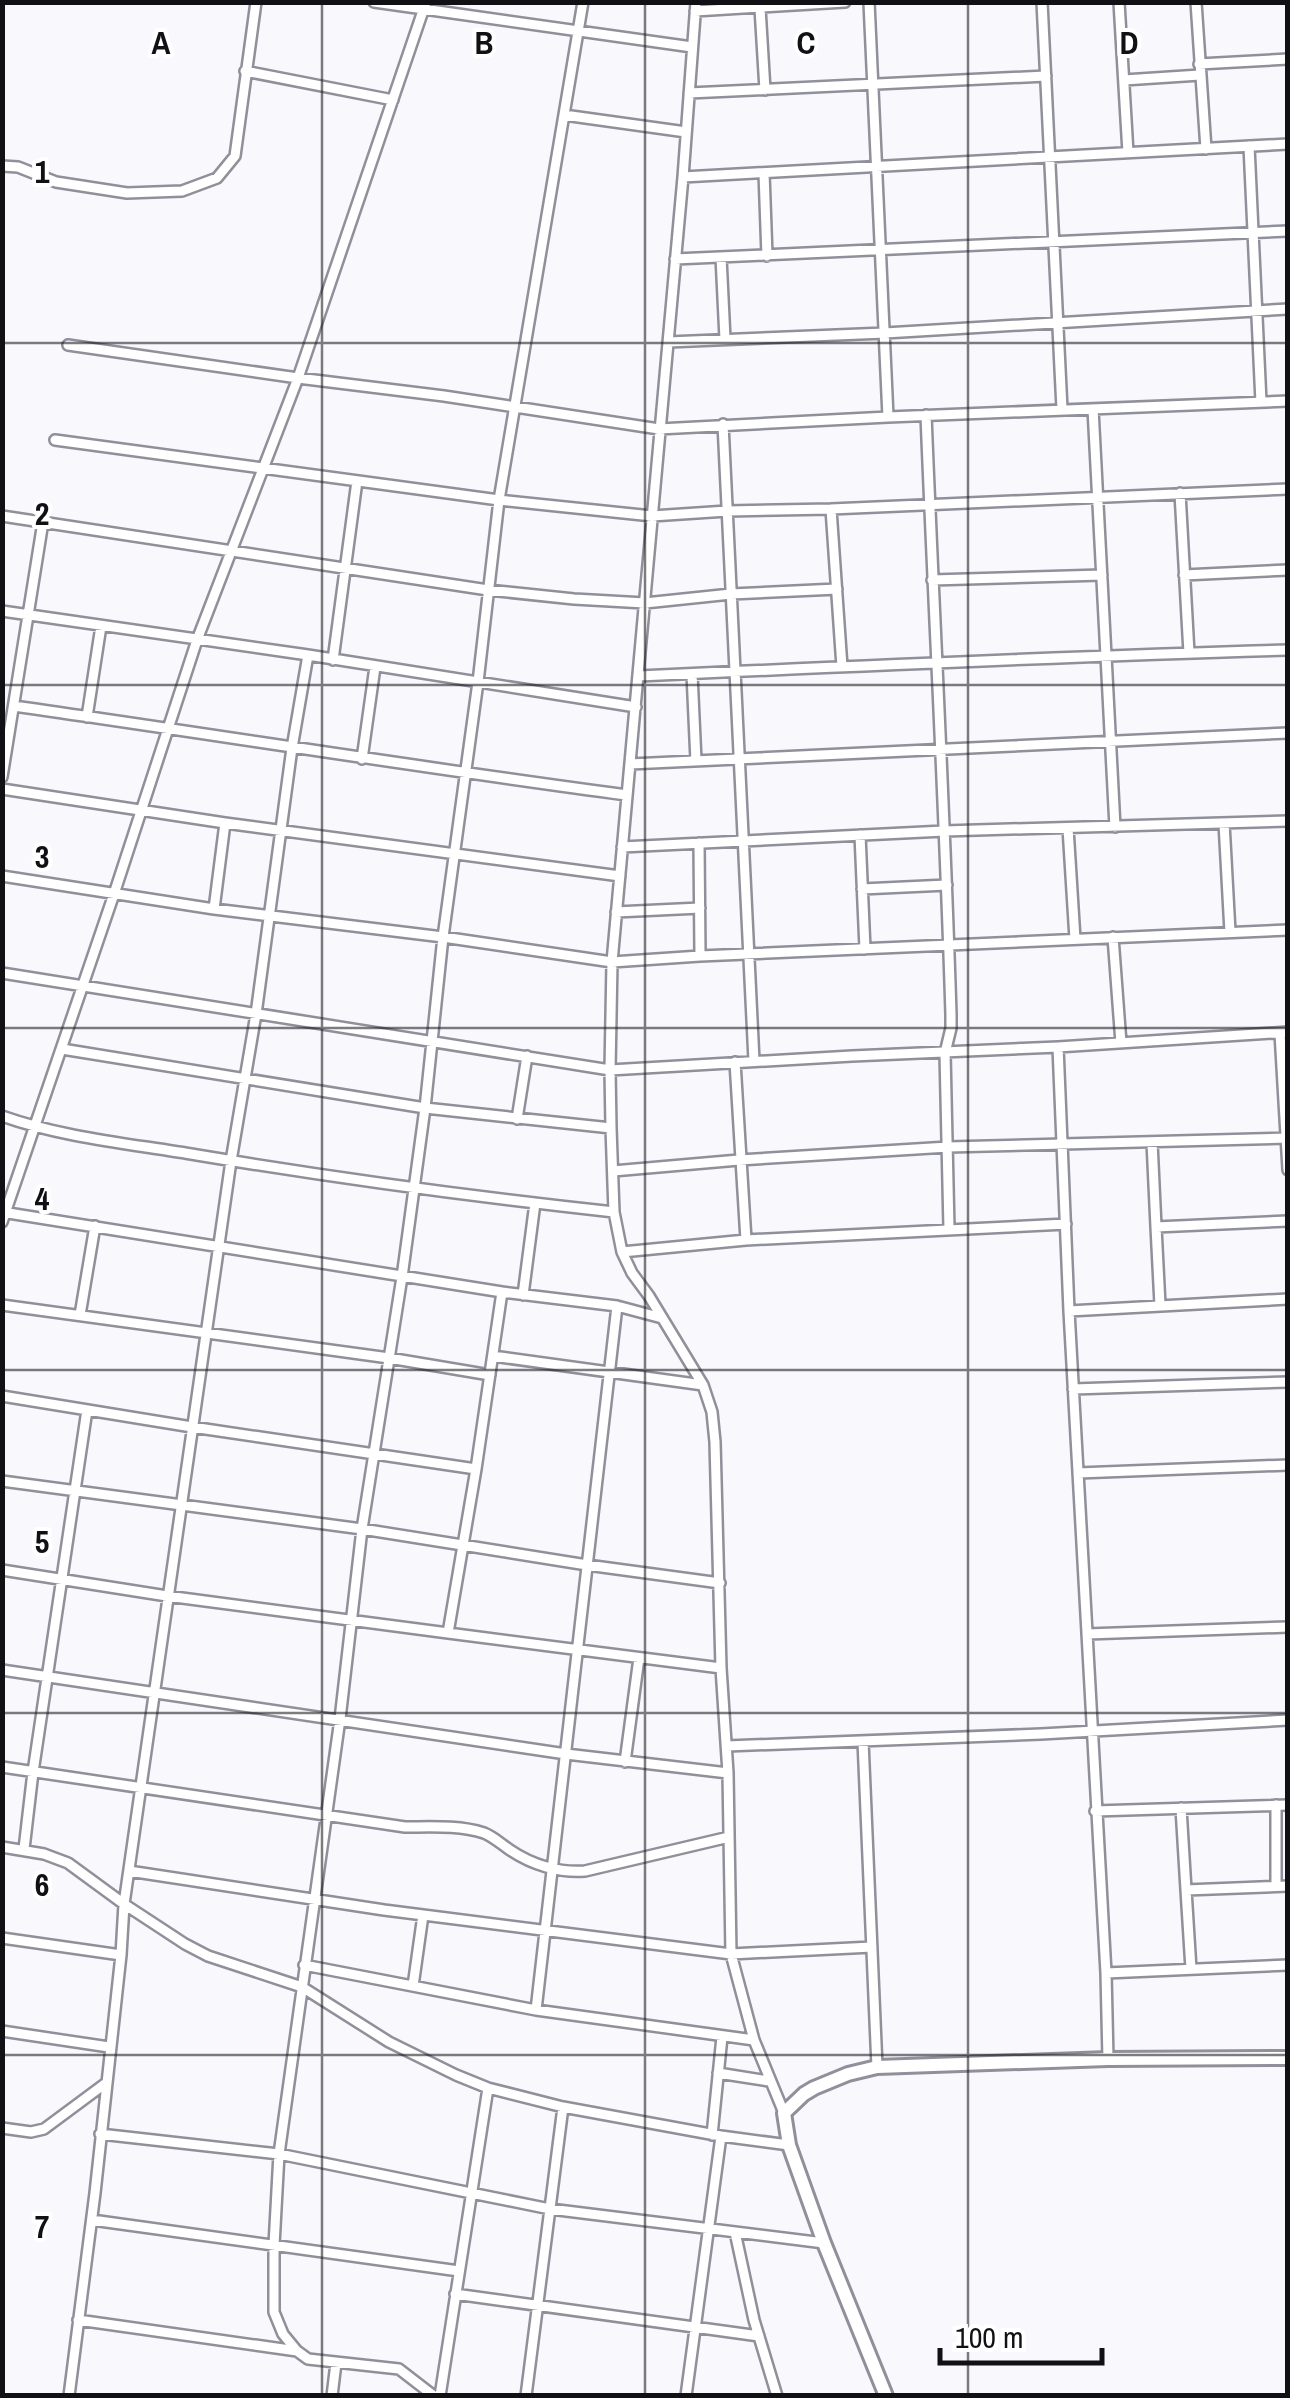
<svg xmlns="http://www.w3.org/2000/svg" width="1290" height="2398" viewBox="0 0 1290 2398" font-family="'Archivo Narrow',sans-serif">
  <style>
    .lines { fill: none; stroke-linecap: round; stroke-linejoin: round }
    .minor-casing { stroke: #90909b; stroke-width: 14 }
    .secondary-casing { stroke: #90909b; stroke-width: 18 }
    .minor { stroke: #fff; stroke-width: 9 }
    .secondary { stroke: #fff; stroke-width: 12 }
    .grid { fill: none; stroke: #111115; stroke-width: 2.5; stroke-opacity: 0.55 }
    .grid-label { font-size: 32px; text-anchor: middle; font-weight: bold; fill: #111115; stroke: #fff; stroke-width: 8; stroke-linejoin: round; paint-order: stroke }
  </style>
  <rect width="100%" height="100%" fill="#f8f8fd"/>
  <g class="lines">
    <g class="minor-casing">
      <path id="minor" d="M374,2L692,47
        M696,2L683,177L612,962L610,1070L611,1128L614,1212L622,1252L632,1273L649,1296L703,1385L712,1412L715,1442L721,1668L728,1773L731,1954L754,2040L784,2113
        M869,2L888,417
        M1042,2L1062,409
        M1119,2L1128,153
        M1196,2L1206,149
        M760,8L765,90
        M695,11L845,2
        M1199,64L1288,59
        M245,71L393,100
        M1124,80L1200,75
        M689,93L1046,76
        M564,115L686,132
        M1249,146L1261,402
        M2,166L18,167L56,182L127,193L182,191L217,178L235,156L256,2
        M764,173L767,256
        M683,177L1288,144
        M721,257L725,339
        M675,259L1288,231
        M668,342L885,333L1288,309
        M68,345L298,378L444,396L659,429L888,417L1288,401
        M1093,409L1115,827
        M926,415C934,615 945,815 951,1015V1028L945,1053L949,1229
        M723,424L754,1061
        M55,440L499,500L652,516L727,511L831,509L1288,489
        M1180,493L1189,653
        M831,509L842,667
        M2,516L488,590L574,599L645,603L731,594L837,589
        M1184,575L1288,570
        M932,580L1102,575
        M2,611L308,655L636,707
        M333,660L357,481
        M692,674L696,761
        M639,676C855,666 1071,656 1288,650
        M14,706C218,735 422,768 627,795
        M87,717L101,626
        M362,759L375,667
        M630,764L1288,733
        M2,777L43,522
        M2,789L225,823L620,876
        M1224,823L1230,932
        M1068,828L1075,939
        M860,835L865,949
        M699,843L700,956
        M622,847L944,831L1288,821
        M2,876L214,909L443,937L612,962L700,956L1288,930
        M862,889L947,885
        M214,909L225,823
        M616,912L700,908
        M1113,937L1121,1043
        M2,973L610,1070L852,1056L1058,1047L1288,1032
        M1280,1033L1288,1170
        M1058,1047L1069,1311L1106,1973L1108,2059
        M62,1049L425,1108L611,1128
        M735,1062L746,1240
        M2,1116C64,1138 133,1144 197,1155C335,1178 475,1197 614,1212
        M517,1119L527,1056
        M1152,1142L1156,1227L1288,1221
        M613,1171L739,1160L948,1147L1288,1138
        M2,1212L502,1292L476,1469L448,1633L167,1596L2,1570
        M2,1222L114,894L197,640L298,378L426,2
        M1156,1227L1160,1305
        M622,1252L746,1240L1066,1224
        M502,1292L617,1306L662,1318
        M523,1295L535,1203
        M2,1305L389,1358L490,1375
        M1069,1311L1288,1299
        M80,1315L95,1226
        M493,1356L703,1385
        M1073,1389L1288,1382
        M2,1396L192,1427L476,1469
        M1078,1473L1288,1465
        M2,1481L362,1529L587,1565L720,1583
        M448,1633L721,1668
        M1087,1634L1288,1627
        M2,1670L566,1754L728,1773
        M863,1741L877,2067
        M727,1746L1041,1734L1288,1720
        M625,1762L639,1658
        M2,1767L405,1827C430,1827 459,1825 484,1833C494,1837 501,1844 510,1850C532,1865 559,1873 585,1871L729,1837
        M1276,1805V1886
        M1181,1808L1186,1890
        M1095,1811L1288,1805
        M2,1847L44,1854L68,1863L124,1904L185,1944L208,1956L302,1987L389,2042L456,2075L488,2088L563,2107L721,2136L789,2145
        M24,1849L33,1772L87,1410
        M129,1871L384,1910L731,1954L872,1947
        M2,1938L121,1955
        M304,1965L536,2010L754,2040
        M1191,1969L1186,1890L1288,1886
        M1106,1973L1288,1965
        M413,1986L423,1915
        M536,2010L617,1306
        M2,2031L109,2047
        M718,2073L769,2081
        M2,2128L31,2132L44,2129L106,2083
        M100,2134L279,2154L550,2209L824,2243
        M712,2135L722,2037
        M92,2220L459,2271
        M735,2232L754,2320L777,2396
        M455,2294L759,2336
        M78,2320L297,2351
        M69,2396L95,2193L121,1955L124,1904L231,1161L256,1014L292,748L308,655
        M332,2396L336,2363
        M434,2396L399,2369L308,2359L297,2351L283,2334L274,2312V2245L279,2154L340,1719L362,1529L402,1277L425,1108L443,937L478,682L499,500L583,2
        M440,2396L488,2088
        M526,2396L563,2107
        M686,2396L721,2136"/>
    </g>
    <g class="secondary-casing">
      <path id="secondary" d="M886,2396L824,2243L789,2145L784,2113L804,2094L814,2088L848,2074L877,2067L1108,2059L1288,2058"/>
    </g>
    <use href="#minor" class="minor"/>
    <use href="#secondary" class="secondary"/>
  </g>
  <path class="grid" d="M322,2V2396M645,2V2396M968,2V2396M2,343H1288M2,685H1288M2,1028H1288M2,1370H1288M2,1713H1288M2,2055H1288"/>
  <g class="grid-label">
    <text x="161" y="54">A</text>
    <text x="484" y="54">B</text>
    <text x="806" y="54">C</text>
    <text x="1129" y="54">D</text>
    <text x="42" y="183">1</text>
    <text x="42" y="525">2</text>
    <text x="42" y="868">3</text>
    <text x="42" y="1210">4</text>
    <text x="42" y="1553">5</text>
    <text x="42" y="1896">6</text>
    <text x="42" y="2238">7</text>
  </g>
  <rect width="1290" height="2398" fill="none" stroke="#111115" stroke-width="10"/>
  <path d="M940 2348v15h162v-15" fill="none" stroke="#111115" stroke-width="5"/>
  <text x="955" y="2348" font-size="30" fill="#111115" stroke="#ffffff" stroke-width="8" paint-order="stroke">100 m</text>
</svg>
